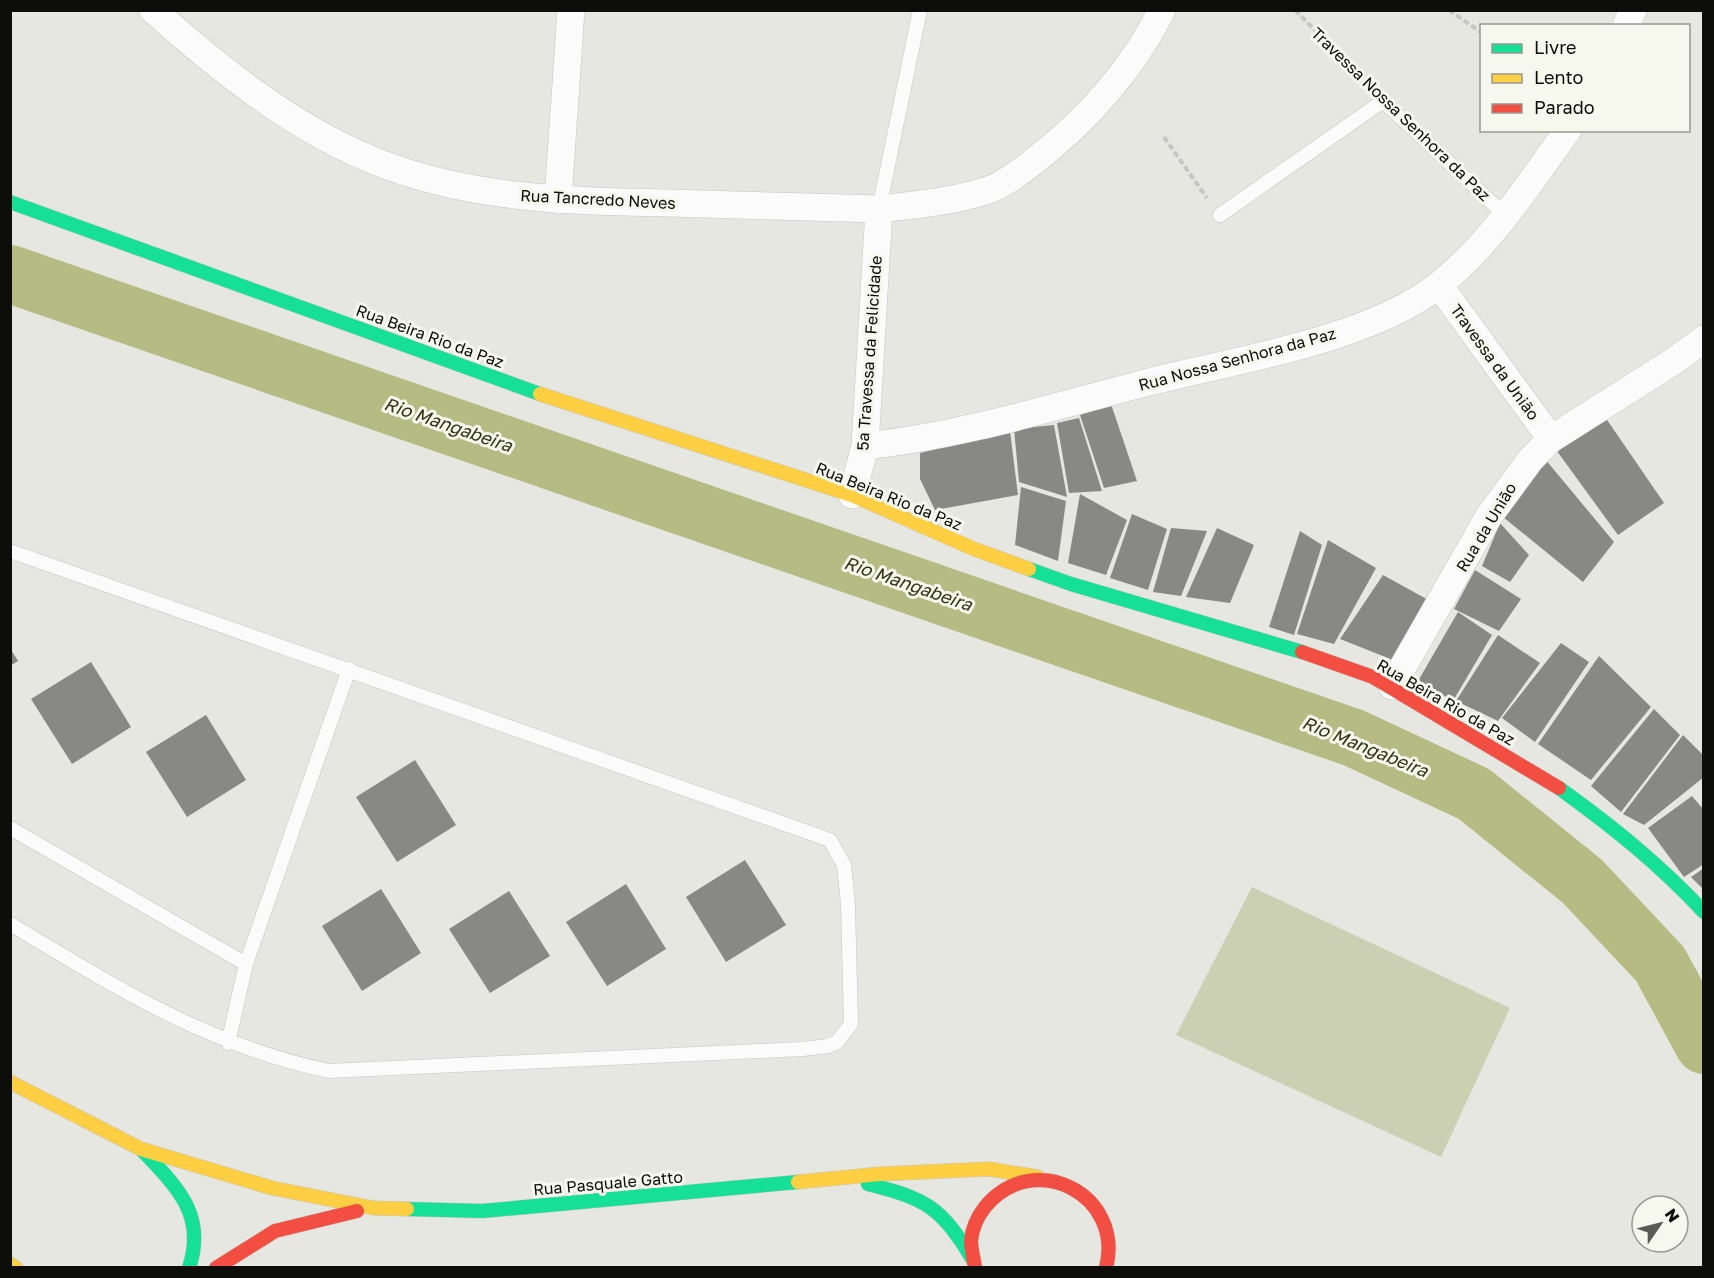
<svg xmlns="http://www.w3.org/2000/svg" width="1714" height="1278" viewBox="0 0 1714 1278" font-family="'Golos Text',sans-serif">
  <style>
    .green { fill: #ccd0b3 }
    .lines { fill: none; stroke-linecap: round; stroke-linejoin: round }
    .river { stroke: #b5bb83; stroke-width: 58 }
    .building { fill: #888884 }
    .lane-casing { stroke: #c5c5c1; stroke-width: 15 }
    .street-casing { stroke: #c5c5c1; stroke-width: 28 }
    .fast-casing { stroke: #c5c5c1; stroke-width: 15 }
    .slow-casing { stroke: #c5c5c1; stroke-width: 15 }
    .jam-casing { stroke: #c5c5c1; stroke-width: 15 }
    .path { stroke: #c5c5c3; stroke-width: 4; stroke-dasharray: 6 3; stroke-linecap: butt }
    .lane { stroke: #fbfbfb; stroke-width: 14 }
    .street { stroke: #fbfbfb; stroke-width: 27 }
    .fast { stroke: #16e098; stroke-width: 14 }
    .slow { stroke: #ffcf43; stroke-width: 14 }
    .jam { stroke: #f24e42; stroke-width: 14 }
    .labels { text-anchor: middle; stroke-width: 6; stroke-linejoin: round; paint-order: stroke }
    .street-label { font-size: 16px; fill: #0d0d0a; stroke: #f6f7ed }
    .water-label { font-size: 18px; font-style: italic; fill: #323513; stroke: #f6f7ed }
  </style>
  <rect width="100%" height="100%" fill="#e7e7e2"/>
  <path class="green" d="M1252,887L1510,1008L1441,1157L1176,1035Z"/>
  <g class="lines">
    <path class="river" d="M10,274L1354,738L1474,794L1582,881L1660,964L1704,1045"/>
  </g>
  <path class="building" d="M1111,404L1137,481L1104,488L1080,415Z
    M1603,414L1664,503L1618,535L1554,447Z
    M1079,418L1102,491L1069,493L1057,423Z
    M1054,425L1067,497L1019,482L1014,429Z
    M1010,431L1018,495L935,510L920,479V453Z
    M1545,459L1614,542L1583,582L1503,517Z
    M1021,487L1066,501L1058,561L1015,545Z
    M1080,494L1127,520L1106,575L1068,563Z
    M1132,514L1167,529L1148,590L1110,578Z
    M1500,523L1529,555L1510,582L1482,566Z
    M1171,528L1207,531L1181,596L1153,592Z
    M1217,528L1254,545L1230,603L1186,597Z
    M1300,531L1322,545L1294,635L1269,627Z
    M1328,540L1376,568L1334,644L1297,634Z
    M1475,570L1521,599L1499,631L1454,609Z
    M1383,575L1432,602L1398,662L1340,639Z
    M1458,612L1492,635L1453,701L1418,681Z
    M1498,635L1540,663L1498,721L1456,701Z
    M1561,643L1589,662L1535,742L1502,718Z
    M10,648L18,661L10,666Z
    M1599,656L1651,707L1591,780L1538,744Z
    M91,662L131,727L72,764L31,699Z
    M1654,709L1680,735L1621,812L1591,786Z
    M206,715L246,780L187,817L146,752Z
    M1683,735L1704,756V777L1644,825L1623,814Z
    M415,760L456,825L397,862L356,797Z
    M1692,796L1704,810V864L1684,877L1648,828Z
    M745,860L786,925L726,962L686,897Z
    M1704,868V890L1691,877Z
    M626,884L666,949L607,986L566,922Z
    M381,889L421,953L362,991L322,926Z
    M509,891L550,956L490,993L449,929Z"/>
  <g class="lines">
    <g class="lane-casing">
      <path id="lane" d="M879,209L920,10
        M1220,215L1383,101L1507,217
        M10,551L830,840L844,865L848,904L851,1024L837,1042L828,1046L803,1049L329,1071C206,1045 116,987 10,924
        M10,828L246,964L228,1043
        M246,964L349,669"/>
    </g>
    <g class="street-casing">
      <path id="street" d="M153,10C217,67 290,126 370,159C465,199 567,201 669,203C739,205 809,207 879,209C914,205 958,201 991,189C1006,183 1020,172 1033,162C1085,122 1132,70 1162,10
        M1626,26L1633,10
        M558,200L571,10
        M1439,285L1551,439
        M865,446C961,436 1056,406 1149,382C1236,360 1370,340 1440,284C1493,241 1528,185 1568,130
        M852,495L865,446L879,209
        M1392,686L1489,516L1531,459L1551,439L1674,361L1704,339"/>
    </g>
    <g class="fast-casing">
      <path id="fast" d="M10,202L540,394
        M1029,569L1071,584L1302,652
        M1559,788C1613,827 1658,863 1704,912
        M141,1149C176,1186 207,1214 189,1268
        M868,1184C927,1199 941,1207 973,1260
        M407,1209L482,1211L798,1182"/>
    </g>
    <g class="slow-casing">
      <path id="slow" d="M540,394L852,495L974,549L1029,569
        M10,1082L141,1149L272,1188L373,1208L407,1209
        M798,1182L880,1174L989,1169L1038,1177
        M10,1264L16,1268"/>
    </g>
    <g class="jam-casing">
      <path id="jam" d="M1302,652L1373,677L1559,788
        M216,1268L275,1231L357,1211
        M975,1268C974,1259 971,1249 971,1241C972,1229 978,1216 985,1207C1033,1148 1125,1194 1106,1268"/>
    </g>
    <path class="path" d="M1295,10L1368,85
      M1449,10L1482,33
      M1164,137L1207,198"/>
    <use href="#lane" class="lane"/>
    <use href="#street" class="street"/>
    <use href="#fast" class="fast"/>
    <use href="#slow" class="slow"/>
    <use href="#jam" class="jam"/>
  </g>
  <g class="labels">
    <g class="street-label">
      <text transform="translate(1401 114) rotate(44)" y="6">Travessa Nossa Senhora da Paz</text>
      <text transform="translate(598 199) rotate(3)" y="6">Rua Tancredo Neves</text>
      <text transform="translate(430 336) rotate(20)" y="6">Rua Beira Rio da Paz</text>
      <text transform="translate(869 353) rotate(-86)" y="6">5ª Travessa da Felicidade</text>
      <text transform="translate(1237 359) rotate(-15)" y="6">Rua Nossa Senhora da Paz</text>
      <text transform="translate(1495 362) rotate(54)" y="6">Travessa da União</text>
      <text transform="translate(889 496) rotate(22)" y="6">Rua Beira Rio da Paz</text>
      <text transform="translate(1486 527) rotate(-59)" y="6">Rua da União</text>
      <text transform="translate(1446 702) rotate(30)" y="6">Rua Beira Rio da Paz</text>
      <text transform="translate(608 1183) rotate(-5)" y="6">Rua Pasquale Gatto</text>
    </g>
    <g class="water-label">
      <text transform="translate(448 425) rotate(19)" y="6">Rio Mangabeira</text>
      <text transform="translate(908 584) rotate(19)" y="6">Rio Mangabeira</text>
      <text transform="translate(1365 747) rotate(22)" y="6">Rio Mangabeira</text>
    </g>
  </g>
  <rect width="1714" height="1278" fill="none" stroke="#0d0d0a" stroke-width="24"/>
  <rect x="1480" y="24" width="210" height="108" fill="#f6f7ed" stroke="#999992" stroke-width="1.5"/>
  <rect x="1492" y="44" width="30" height="9" fill="#16e098" stroke="#999992" stroke-width="1.5"/>
  <text x="1534" y="54" font-size="18" fill="#0d0d0a">Livre</text>
  <rect x="1492" y="74" width="30" height="9" fill="#ffcf43" stroke="#999992" stroke-width="1.5"/>
  <text x="1534" y="84" font-size="18" fill="#0d0d0a">Lento</text>
  <rect x="1492" y="104" width="30" height="9" fill="#f24e42" stroke="#999992" stroke-width="1.5"/>
  <text x="1534" y="114" font-size="18" fill="#0d0d0a">Parado</text>
  <g transform="translate(1660 1224) rotate(55)"><circle r="28" fill="#f6f7ed" stroke="#999992" stroke-width="1.5"/>
  <path d="M0-4.5L10 22L0 15L-10 22Z" fill="#595956"/>
  <text y="-9" font-size="16" font-weight="bold" text-anchor="middle" fill="#0d0d0a">N</text>
  </g>
</svg>
